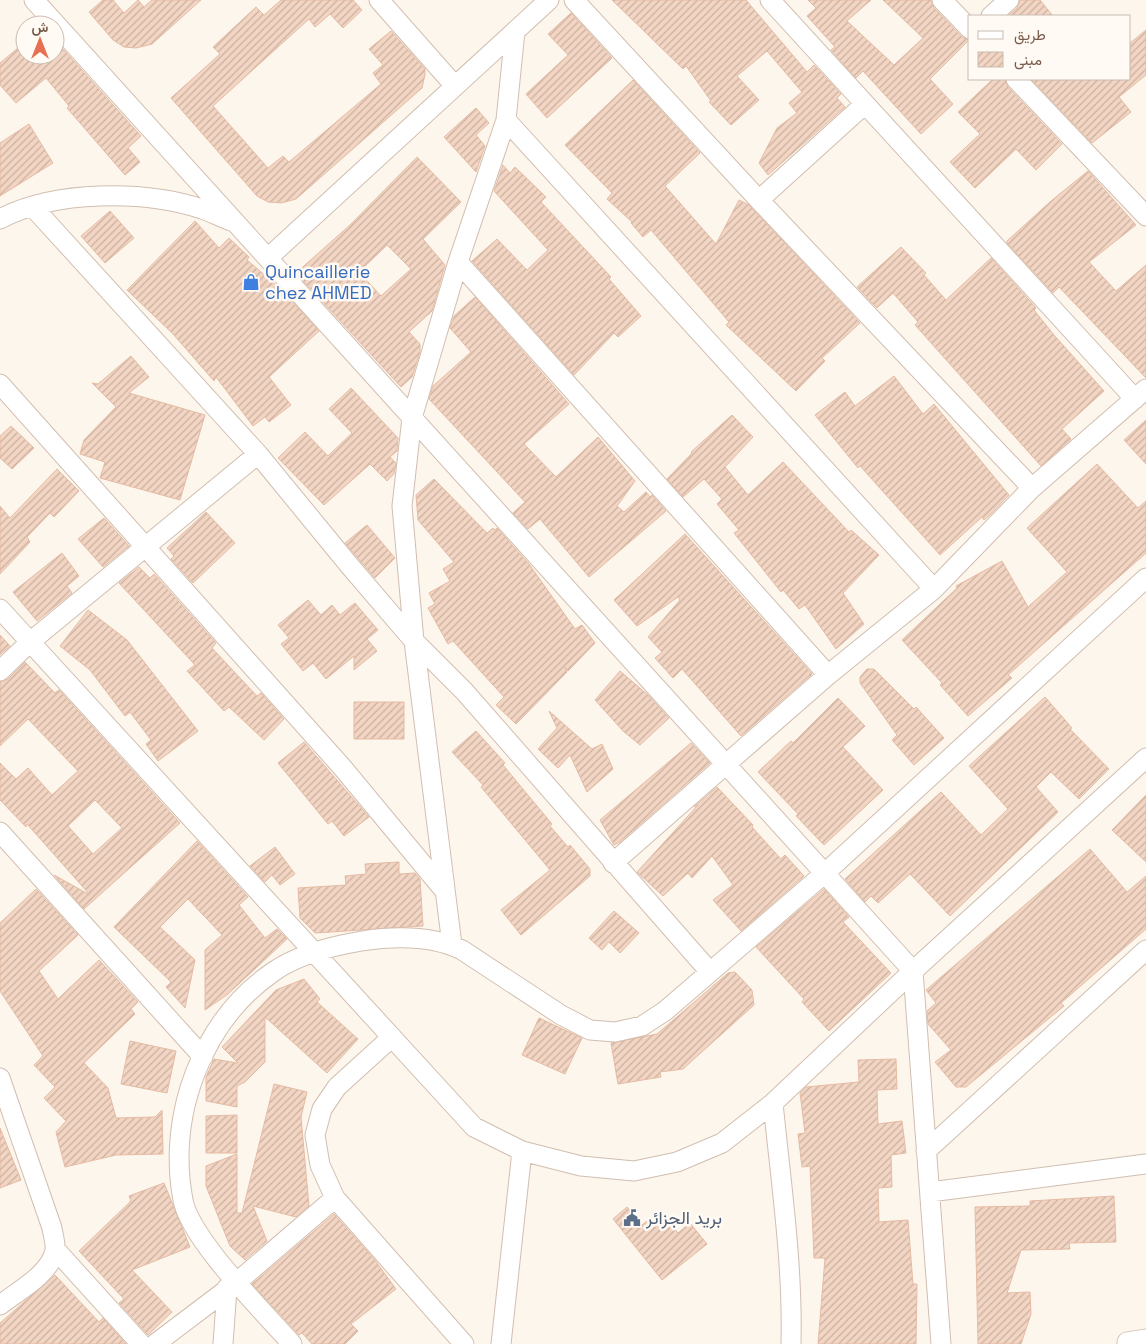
<svg xmlns="http://www.w3.org/2000/svg" width="1146" height="1344" viewBox="0 0 1146 1344" font-family="'Space Grotesk',Vazirmatn,sans-serif">
  <style>
    .building { fill: url(#building-hatch); stroke: #e6bba3; fill-rule: evenodd }
    .lines { fill: none; stroke-linecap: round; stroke-linejoin: round }
    .minor-casing { stroke: #d1beb0; stroke-width: 21 }
    .minor { stroke: #fff; stroke-width: 19 }
    .labels { text-anchor: middle; stroke-width: 5; stroke-linejoin: round; paint-order: stroke }
    .shop-label { font-size: 18px; fill: #366cbe; stroke: #fffaf3; text-anchor: start }
    .service-label { font-size: 18px; fill: #4e5e75; stroke: #fffaf3; text-anchor: start }
  </style>
  <defs>
    <pattern id="building-hatch" width="6" height="6" patternUnits="userSpaceOnUse" patternTransform="scale(1.25)"><rect width="6" height="6" fill="#f3d5c3"/><path d="M-1 1l2-2M0 6l6-6M5 7l2-2" fill="none" stroke="#cab0a1"/></pattern>
  </defs>
  <rect width="100%" height="100%" fill="#fdf6ec"/>
  <path class="building" d="M103,0H113L124,13L138,0L144,7L152,0H201L152,44L136,48L124,47L113,40L89,12Z
    M281,0H353L362,10L343,28L330,14L315,27L309,19L213,106L268,168L283,156L289,162L381,84L373,73L383,65L369,49L391,31L425,69V75L422,88L296,199L281,203L268,202L257,196L171,98L220,54L213,47L256,7L264,15Z
    M612,0H746L807,72L814,65L841,94L837,98L845,107L768,175L759,163L777,128L797,113L789,103L802,92L767,51L737,76L759,100L731,125L709,102L711,101L686,66L683,69Z
    M808,0H871L847,21L894,65L923,38L883,0H931L934,8L962,37L969,40L930,79L953,104L921,134L863,71L856,78L831,50L835,47L807,16L816,8Z
    M1020,0H1040L1053,16H1008L1017,8Z
    M571,13L612,58L547,118L526,94L568,55L548,34Z
    M1146,30V75L1119,97L1131,112L1092,143L1031,79H1130V43Z
    M55,40L141,136L128,148L140,162L125,175L67,108L69,106L46,78L16,103L0,85V63L25,42V55H55Z
    M993,79H1005L1008,87L1062,144L1036,170L1016,149L975,188L950,162L980,134L958,112Z
    M633,80L700,153L665,186L716,244L739,200L749,205L860,323L822,358L825,361L796,391L726,325L729,322L651,230L643,237L631,223L632,222L607,199L612,193L565,145Z
    M476,108L489,123L476,135L485,146L476,172L444,137Z
    M29,124L53,163L0,196V143Z
    M417,157L461,202L423,239L445,265L432,311L409,332L420,344V352L412,377L401,387L296,273L350,225ZM387,245L411,269L381,296L359,272Z
    M503,165L510,173L515,167L546,197L541,202L611,277L609,279L641,316L618,337L614,333L574,375L472,261L497,239L527,270L548,250L494,191Z
    M1088,171L1136,225L1089,262L1116,291L1146,265V378L1059,287L1053,293L1007,243V241L1051,201Z
    M110,211L134,238L105,263L81,236Z
    M195,221L219,248L229,238L249,257L247,260L280,288L319,331L269,377L291,405L269,422L265,417L253,426L216,377L214,381L173,334L127,290Z
    M901,247L926,273L924,275L946,300L991,258L1036,308L1034,310L1054,335L1104,391L1062,429L1071,439L1041,466L915,325L918,322L893,293L877,308L857,287Z
    M475,297L569,404L524,444L556,477L598,437L635,481L617,506L624,512L646,492L650,497L652,495L666,511L589,577L540,519L528,529L513,513L525,502L429,399L433,386L471,352L450,328L454,316Z
    M131,356L149,377L129,393L205,415L180,500L100,478L105,462L80,454L84,440L116,407L92,383L98,384Z
    M894,376L923,414L934,404L1009,495L991,514L984,520L982,517L940,555L860,466L858,468L815,415L845,392L855,406Z
    M351,388L398,438L397,451L390,457L396,463L394,474L387,481L370,464L324,505L278,458L305,432L328,456L352,433L329,409Z
    M732,415L753,437L725,467L748,495L783,462L849,532L851,530L879,555L843,593L864,624L836,649L805,605L799,609L783,590L781,592L734,533L739,530L717,504L722,499L704,479L683,497L667,479L692,453L691,452Z
    M1146,420V464L1124,440Z
    M11,426L34,448L12,469L0,458V436Z
    M1097,464L1138,508L1146,501V553L1008,675L1012,678L968,716L940,685L942,683L902,640L957,588L956,586L1002,561L1028,607L1067,572L1027,528Z
    M57,469L79,491L54,517L50,513L27,537L30,542L0,574V506L10,518Z
    M434,479L487,533L493,528L495,530L497,528L529,564L575,629L582,625L595,643L568,671L565,667L567,672L516,724L496,705L504,697L453,641L448,644L428,608L435,604L429,593L450,581L443,569L454,562L418,520L416,495Z
    M206,512L235,543L193,583L171,559L174,556L167,548Z
    M104,518L129,546L103,567L78,539Z
    M367,525L395,558L375,578L345,543Z
    M685,534L812,674L741,736L682,669L673,678L655,658L662,652L648,637L680,600L678,597L637,626L614,600Z
    M62,553L79,576L67,586L72,593L37,621L13,592Z
    M139,567L150,578L154,574L216,643L212,648L257,696L261,693L284,719L264,740L229,707L224,711L187,671L195,665L119,583Z
    M308,600L321,615L332,605L340,615L355,603L378,630L367,639L377,651L354,670V656L326,679L313,663L303,671L281,644L289,638L278,625Z
    M88,610L127,640L198,731L158,761L146,744L151,740L130,712L125,716L90,670L60,646Z
    M0,635L10,646L0,655Z
    M25,662L55,693L59,690L180,823L84,909L54,875L90,895L27,824L26,827L0,800V763L16,779L28,768L52,795L78,771L28,719L0,746V682L8,679ZM95,800L122,828L93,854L68,826Z
    M867,669H874L914,709L916,707L944,738L914,765L892,740L897,735L860,683V677Z
    M620,671L648,695L669,718L640,745L623,731L595,700Z
    M1045,697L1072,728L1070,729L1109,769L1079,799L1051,772L1036,787L1058,812L950,916L910,874L878,903L871,896L865,902L845,879L941,792L981,835L1008,809L969,766Z
    M838,698L865,726L843,747L883,790L824,845L796,816L798,814L758,772L791,741L793,743Z
    M354,702H404V739H354Z
    M549,711L592,749L602,744L613,769L587,792L570,755L558,768L538,749L557,728Z
    M476,731L505,763L503,765L552,824L550,826L568,847L570,845L590,869V876L521,935L501,910L550,870L481,787L483,785L452,752Z
    M304,742L369,817L344,836L332,821L328,824L278,763Z
    M691,743L710,763L620,842L614,845L600,820Z
    M717,787L753,825L752,827L781,859L785,855L804,876L741,931L713,900L733,885L712,856L692,878L688,873L663,896L637,872L698,805L694,807Z
    M1146,795V862L1112,830Z
    M197,841L248,897L239,905L265,938L277,929L287,939L228,994L205,1010V950L222,935L188,899L160,927L195,960L185,1008L166,987L171,982L114,927Z
    M275,847L295,874L280,885L272,875L265,882L250,866Z
    M1090,849L1127,892L1146,876V929L1061,1003L1064,1006L966,1087H956L935,1062L951,1050L928,1024L927,1011L936,1003L926,990Z
    M399,862V874L415,873L420,879L423,926L315,933L300,918L298,888L346,885L345,876L366,874L365,864Z
    M36,889L78,935L39,971L58,999L99,960L138,1002L131,1009L135,1014L84,1063L108,1088L116,1118L155,1117L162,1110L163,1154L116,1155L65,1167L56,1132L66,1121L44,1098L55,1087L34,1065L43,1056L0,991V923Z
    M824,889L849,917L843,922L891,973L829,1031L802,1002L804,999L756,947Z
    M614,911L639,933L620,953L609,942L602,950L589,938Z
    M735,972L752,990L754,1005L683,1069L660,1072L661,1077L618,1084L611,1043L657,1034L728,973Z
    M304,979L320,999L317,1002L358,1039L327,1073L265,1017V1062L245,1082L237,1086V1107L206,1101V1077L214,1059L238,1063L222,1047L276,990Z
    M539,1018L582,1038L565,1074L522,1055Z
    M130,1041L176,1051L167,1093L121,1084Z
    M896,1059L897,1089L877,1090L878,1124L902,1121L906,1153L891,1155L892,1187L878,1188L879,1222L908,1220L913,1284H917L916,1344H818L825,1258H814L810,1166L802,1167L798,1134L805,1133L800,1093L806,1087L859,1082L858,1060Z
    M274,1084L307,1092L301,1117L309,1206L296,1217L253,1206L267,1241L245,1260L230,1246L206,1186V1166L237,1154V1213H242Z
    M237,1115V1153H206V1116Z
    M0,1128L21,1180L0,1188Z
    M164,1183L190,1247L132,1270L172,1312L148,1335L119,1303L124,1299L79,1251L131,1201L129,1196Z
    M1114,1196L1116,1242L1069,1243L1070,1249L1021,1250L1007,1293L1030,1292L1031,1314L1021,1344H978L975,1207L1030,1206V1201Z
    M627,1207L642,1225L660,1211L678,1233L690,1223L707,1244L662,1280L613,1219Z
    M334,1214L374,1259L396,1289L351,1324L358,1331L345,1344H312L302,1333L299,1335L252,1284Z
    M55,1275L99,1322L103,1318L126,1344H0V1323Z"/>
  <g class="lines">
    <g class="minor-casing">
      <path id="minor" d="M34,0L913,971L941,1344
        M379,0L455,86
        M574,0L759,200L1032,488
        M770,0L1135,399
        M942,0L970,29
        M991,16L1009,0
        M1016,79L1146,216
        M506,120L934,589
        M759,200L865,104
        M32,206L258,454L349,565L414,641L464,691L710,972
        M0,219C55,190 144,190 202,209C213,213 223,218 234,222
        M269,257L549,0
        M458,262L828,675
        M0,384L342,767L444,890
        M0,609L474,1127L522,1151L581,1166L634,1171L677,1162L722,1143L773,1103L913,971L1146,758
        M0,671L30,642L258,454
        M0,832L203,1057
        M613,863L828,675L934,589L1032,488L1146,389
        M452,945L414,641L402,506L412,418L458,262L506,120L515,31
        M392,1037L337,1087L322,1109L315,1135L320,1165L335,1198L464,1344
        M0,1078L52,1228C53,1235 56,1244 55,1251C49,1275 18,1291 0,1305
        M773,1103C781,1183 793,1264 791,1344
        M926,1151L1146,950
        M930,1192L1146,1164
        M55,1249L141,1344
        M155,1344L237,1282L335,1198
        M223,1344L227,1288
        M292,1344C264,1312 190,1239 183,1200C167,1115 202,1021 273,972C298,954 332,946 362,941C395,936 431,935 462,950L561,1015L590,1030L615,1032L642,1026L665,1011L825,873L1146,578
        M501,1344L522,1151
        M1127,1344V1342L1146,1339"/>
    </g>
    <use href="#minor" class="minor"/>
  </g>
  <defs>
    <g id="shop-bare" transform="scale(1.35)"><path d="M-5-2.5h2.3a2.7 3.5 0 0 1 5.4 0H5L5.5 6h-11ZM-1.5-2.5h3a1.5 2.3 0 0 0-3 0Z" fill="#3f7fe0" stroke="#fffaf3" stroke-width="2.5" paint-order="stroke"/></g>
    <g id="civic-bare" transform="scale(1.35)"><path d="M-.6-6.5H3V-4.5H.6V-3L4-1V1h2V6H-6V1h2V-1L-.6-3ZM-1.2 2.5V6h2.4V2.5Z" fill="#5c6f8a" stroke="#fffaf3" stroke-width="2.5" paint-order="stroke"/></g>
  </defs>
  <g fill-rule="evenodd">
    <use href="#shop-bare" x="251" y="282"/>
    <use href="#civic-bare" x="632" y="1218"/>
  </g>
  <g class="labels">
    <g class="shop-label">
      <text x="265" y="278">Quincaillerie<tspan x="265" dy="21">chez AHMED</tspan></text>
    </g>
    <g class="service-label">
      <text x="646" y="1224">بريد الجزائر</text>
    </g>
  </g>
  <rect x="968" y="15" width="162" height="65" fill="#fffaf3" stroke="#cabbb1"/>
  <rect x="978" y="31" width="25" height="8" fill="#ffffff" stroke="#cabbb1"/>
  <text x="1014" y="40" font-size="15" fill="#7a5c4d">طريق</text>
  <rect x="978" y="52" width="25" height="15" fill="url(#building-hatch)" stroke="#cabbb1"/>
  <text x="1014" y="65" font-size="15" fill="#7a5c4d">مبنى</text>
  <g transform="translate(40 40)"><circle r="24" fill="#fffaf3" stroke="#cabbb1"/>
  <path d="M0-4L9 19L0 12L-9 19Z" fill="#e76f51"/>
  <text y="-8" font-size="14" font-weight="bold" text-anchor="middle" fill="#7a5c4d">ش</text>
  </g>
</svg>
